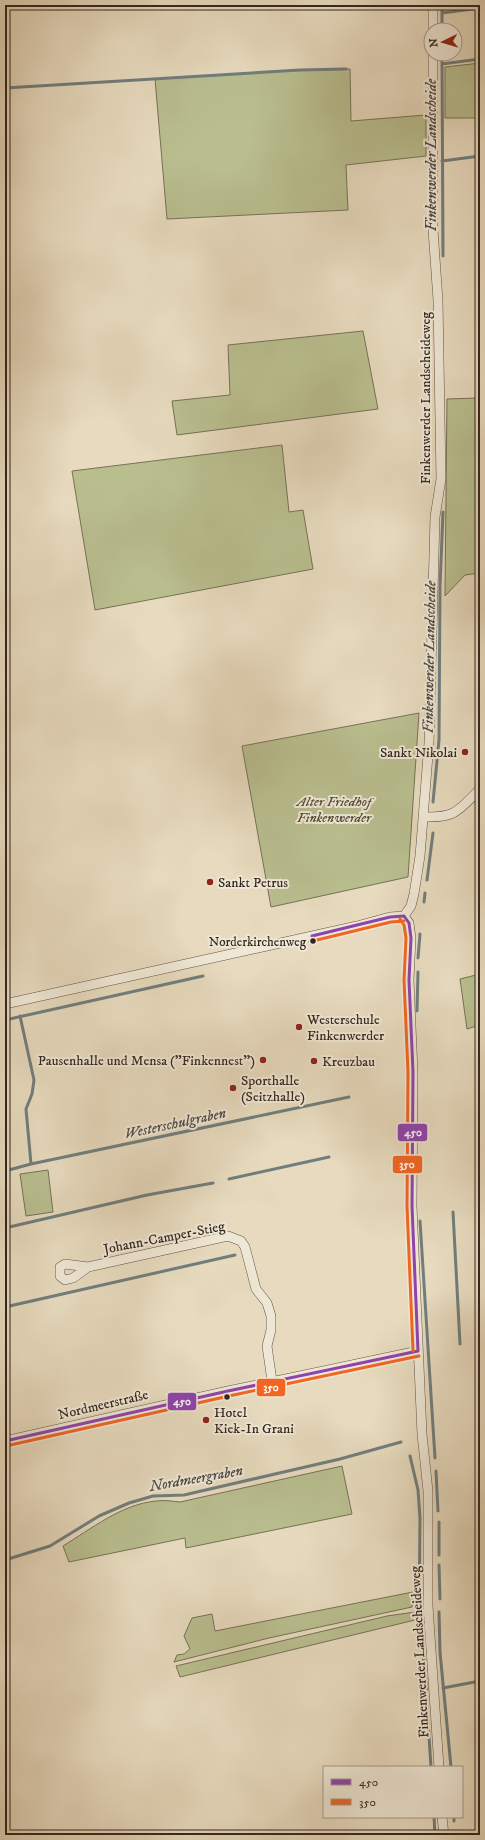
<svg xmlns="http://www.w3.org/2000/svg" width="485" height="1840" viewBox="0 0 485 1840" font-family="'IM FELL DW Pica',serif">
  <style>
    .green { fill: #b9be8f; stroke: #767256 }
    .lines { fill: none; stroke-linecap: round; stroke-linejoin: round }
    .stream { stroke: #717e7d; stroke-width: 3 }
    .street-casing { stroke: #605346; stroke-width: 10 }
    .street { stroke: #efe7d5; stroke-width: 9 }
    .bus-1-casing { stroke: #efe7d5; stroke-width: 6 }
    .bus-2-casing { stroke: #efe7d5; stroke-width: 6 }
    .bus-1 { stroke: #8e44ad; stroke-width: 3 }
    .bus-2 { stroke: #f26522; stroke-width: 3 }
    .poi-dot { fill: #8f2418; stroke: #efe7d5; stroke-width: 1.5 }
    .bus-dot { fill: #33261e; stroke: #efe7d5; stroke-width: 1.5 }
    .labels { text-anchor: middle; stroke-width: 4; stroke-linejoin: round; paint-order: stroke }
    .bus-label { font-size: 13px; fill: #33261e; stroke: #efe7d5; text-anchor: end }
    .street-label { font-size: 14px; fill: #33261e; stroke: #efe7d5 }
    .poi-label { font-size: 14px; fill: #33261e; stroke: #efe7d5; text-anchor: start }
    .park-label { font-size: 14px; font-style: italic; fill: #544c3a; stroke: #efe7d5 }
    .water-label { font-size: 15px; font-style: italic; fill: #4d4a46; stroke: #efe7d5 }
    .line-badge { stroke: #efe7d5; stroke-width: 1.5 }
    .badge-label { font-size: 11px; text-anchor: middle; font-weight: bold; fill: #fff }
  </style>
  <rect width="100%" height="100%" fill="#e7dabe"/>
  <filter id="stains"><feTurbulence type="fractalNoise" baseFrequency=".005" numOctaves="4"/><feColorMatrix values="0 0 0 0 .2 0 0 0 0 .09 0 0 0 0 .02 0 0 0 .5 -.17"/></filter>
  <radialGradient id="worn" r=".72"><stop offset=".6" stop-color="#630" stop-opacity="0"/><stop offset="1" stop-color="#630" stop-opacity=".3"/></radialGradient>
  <path class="green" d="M480,63V118H445V67Z
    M350,69L351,121L426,115V156L346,165L348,210L167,219L155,79L300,70Z
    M477,322H480V573L465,575L445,596L447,399L476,398Z
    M363,331L378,409L177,435L172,401L230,395L228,345Z
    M282,445L289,512L303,510L313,569L95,610L72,471Z
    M419,713L408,877L271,907L242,746Z
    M480,974V1025L467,1029L460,979Z
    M48,1170L53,1212L26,1216L20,1174Z
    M342,1466L352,1514L186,1548L185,1538L69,1562L63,1546C91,1529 122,1504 156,1501C164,1500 172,1501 180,1502Z
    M413,1592L412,1607L269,1638L174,1662L177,1655L184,1654L190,1649L184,1636L192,1618L212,1614L215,1631Z
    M415,1612V1620L180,1677L176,1666L387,1616Z"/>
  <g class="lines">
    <path class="stream" d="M442,5V30
      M442,13L480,8
      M442,54L443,256
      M442,64L480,59
      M5,88L300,70L346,69
      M442,161L480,156
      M433,802L439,740L440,587L443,512
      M427,880L433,833
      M424,902L425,893
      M418,958L420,934
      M417,1011L418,972
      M20,1016L34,1080L32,1094L26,1109L31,1164
      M5,1020L203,976
      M5,1171L31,1164L349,1097
      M229,1179L329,1157
      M5,1190L8,1210L5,1227
      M453,1212L460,1344
      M420,1221L435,1458
      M5,1228L147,1195L213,1183
      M5,1307L235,1255
      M410,1456L418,1490L420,1518L419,1619L427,1689
      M436,1471L438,1511
      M439,1522V1555
      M5,1560L50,1546L99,1516L129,1503L153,1496L184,1495L340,1459L401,1442
      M439,1565L440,1599
      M439,1612L440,1652L451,1767
      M443,1688L480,1681
      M427,1706L431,1767
      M434,1817L435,1835
      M454,1817V1821"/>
    <g class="street-casing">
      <path id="street" d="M433,5V30
        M423,817C456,818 458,811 480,789
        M404,916L411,906L414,894L420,856L429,743L435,517L441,479L438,300L433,230V54
        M404,916L409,923L411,938L409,980L413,1072L412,1206L422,1434L428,1491V1606L439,1767
        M5,1004L357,926L390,917L404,916
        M88,1267L73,1278L65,1280L60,1276V1267L65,1264L88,1267L228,1236L241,1241L245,1247L256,1289L267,1303L271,1316V1330L267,1346L272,1381
        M5,1441L228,1391L418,1351
        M442,1817L444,1835"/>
    </g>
    <use href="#street" class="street"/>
    <g class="bus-1-casing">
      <path id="bus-1" d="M404,916L409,923L411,938L409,980L413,1072L412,1206L418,1351
        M312,936L390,917L404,916
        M5,1441L228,1391L418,1351"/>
    </g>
    <g class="bus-2-casing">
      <path id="bus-2" d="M400,919L404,925L406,938L404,980L408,1072L407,1206L413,1351
        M313,941L391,922L404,921
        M6,1446L229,1396L419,1356"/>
    </g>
    <use href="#bus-1" class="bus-1"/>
    <use href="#bus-2" class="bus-2"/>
  </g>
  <g class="poi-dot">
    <circle cx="465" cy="752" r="4"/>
    <circle cx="210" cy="882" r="4"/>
    <circle cx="299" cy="1027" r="4"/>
    <circle cx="263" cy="1060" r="4"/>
    <circle cx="314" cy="1061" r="4"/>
    <circle cx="233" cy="1088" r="4"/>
    <circle cx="206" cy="1420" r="4"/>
  </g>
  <g class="bus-dot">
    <circle cx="313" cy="941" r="3.5"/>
    <circle cx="227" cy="1397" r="3.5"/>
  </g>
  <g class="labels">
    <g class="bus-label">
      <text x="306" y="946">Norderkirchenweg</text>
    </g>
    <g class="street-label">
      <text transform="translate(425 398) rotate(-90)" y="5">Finkenwerder Landscheideweg</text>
      <text transform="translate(164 1237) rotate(-11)" y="5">Johann-Camper-Stieg</text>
      <text transform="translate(103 1404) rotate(-13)" y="5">Nordmeerstraße</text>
      <text transform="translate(419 1652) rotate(-93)" y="5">Finkenwerder Landscheideweg</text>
    </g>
    <g class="poi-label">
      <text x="457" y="757" text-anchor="end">Sankt Nikolai</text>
      <text x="218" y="887">Sankt Petrus</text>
      <text x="307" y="1024">Westerschule<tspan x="307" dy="16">Finkenwerder</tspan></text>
      <text x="255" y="1065" text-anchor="end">Pausenhalle und Mensa ("Finkennest")</text>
      <text x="322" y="1066">Kreuzbau</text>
      <text x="241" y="1085">Sporthalle<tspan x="241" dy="16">(Seitzhalle)</tspan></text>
      <text x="214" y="1417">Hotel<tspan x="214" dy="16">Kiek-In Grani</tspan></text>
    </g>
    <g class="park-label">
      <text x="334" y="806">Alter Friedhof<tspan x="334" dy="16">Finkenwerder</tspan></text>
    </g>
    <g class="water-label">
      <text transform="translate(431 155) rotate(-90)" y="5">Finkenwerder Landscheide</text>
      <text transform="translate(429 657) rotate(-89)" y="5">Finkenwerder Landscheide</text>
      <text transform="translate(175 1123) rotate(-12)" y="5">Westerschulgraben</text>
      <text transform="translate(196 1478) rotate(-10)" y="5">Nordmeergraben</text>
    </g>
  </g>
  <g class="line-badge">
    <rect x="397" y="1123" width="31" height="19" rx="4" fill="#8e44ad"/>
    <rect x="392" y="1155" width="31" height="19" rx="4" fill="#f26522"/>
    <rect x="256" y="1378" width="30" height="19" rx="4" fill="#f26522"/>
    <rect x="167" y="1392" width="30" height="19" rx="4" fill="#8e44ad"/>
  </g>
  <g class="badge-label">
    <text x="413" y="1136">450</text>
    <text x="407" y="1168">350</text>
    <text x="271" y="1391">350</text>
    <text x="182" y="1405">450</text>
  </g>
  <rect width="485" height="1840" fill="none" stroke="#e7dabe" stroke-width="20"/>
  <rect x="6" y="6" width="473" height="1828" fill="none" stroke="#33261e" stroke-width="2"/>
  <rect x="10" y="10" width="465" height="1820" fill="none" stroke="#33261e"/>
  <rect x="323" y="1766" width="140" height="52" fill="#efe7d5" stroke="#a49a8c"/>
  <rect x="331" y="1779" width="20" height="6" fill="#8e44ad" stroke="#a49a8c"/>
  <text x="359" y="1786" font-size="12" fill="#33261e">450</text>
  <rect x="331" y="1799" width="20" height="6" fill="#f26522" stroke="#a49a8c"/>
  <text x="359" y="1806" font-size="12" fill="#33261e">350</text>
  <g transform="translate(443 42) rotate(265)"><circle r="19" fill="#efe7d5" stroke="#a49a8c"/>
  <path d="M0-3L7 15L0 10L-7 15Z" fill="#8f2418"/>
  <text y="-6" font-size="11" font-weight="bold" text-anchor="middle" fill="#33261e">N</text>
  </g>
  <rect width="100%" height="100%" filter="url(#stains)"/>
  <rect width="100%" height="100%" fill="url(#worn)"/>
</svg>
